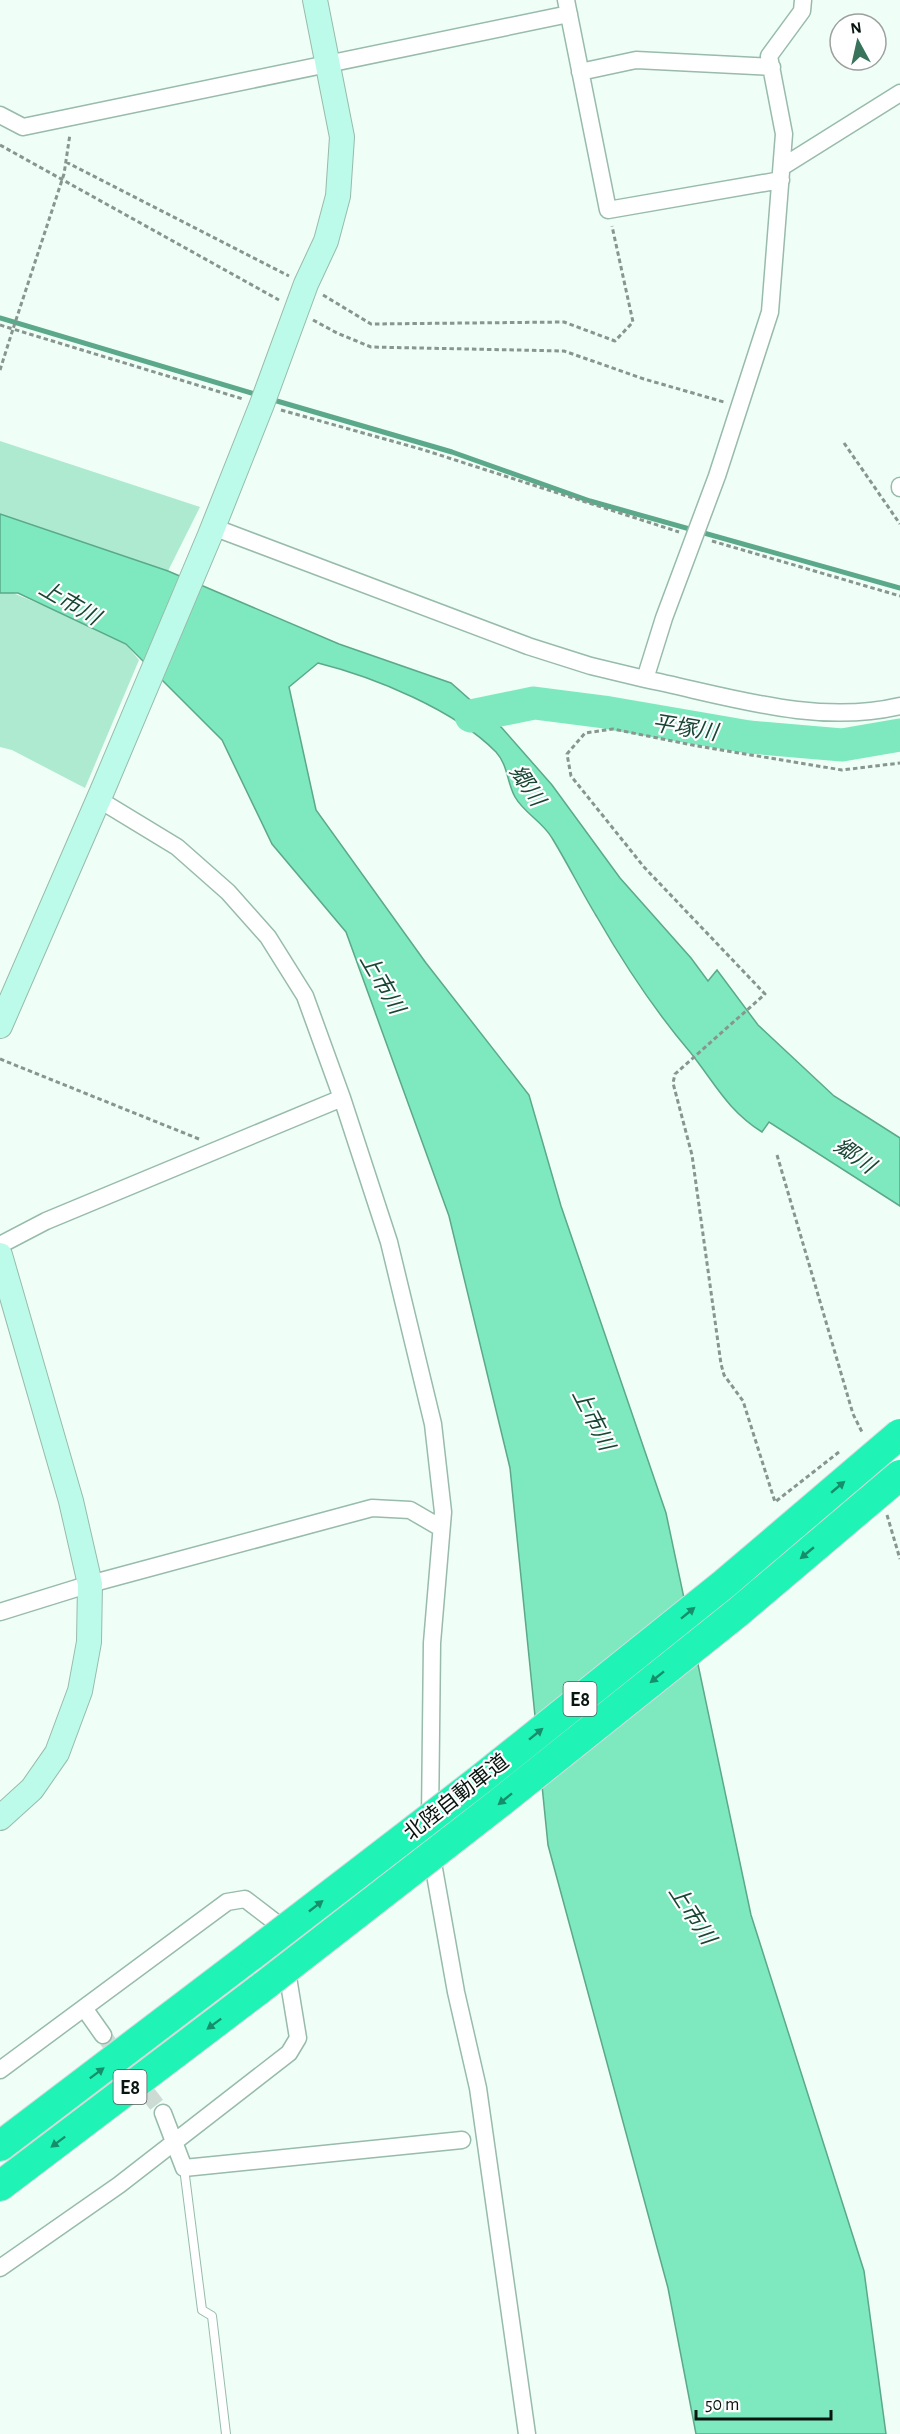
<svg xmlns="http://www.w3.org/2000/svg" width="900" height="2434" viewBox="0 0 900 2434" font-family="'Alegreya Sans','Noto Sans JP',sans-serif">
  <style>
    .green { fill: #aeead0 }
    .water { fill: #7ee9be; stroke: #5ba98a; stroke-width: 1.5 }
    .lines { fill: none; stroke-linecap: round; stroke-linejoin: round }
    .stream { stroke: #5ba98a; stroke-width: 5 }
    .river { stroke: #7ee9be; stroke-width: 33 }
    .street-tunnel { stroke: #ccdbd4; stroke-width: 16; stroke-dasharray: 16 8; stroke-linecap: butt }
    .lane-casing { stroke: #98bbab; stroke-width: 10 }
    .street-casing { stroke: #98bbab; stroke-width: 19 }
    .secondary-casing { stroke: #98bbab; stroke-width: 26 }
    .highway-casing { stroke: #d7dad9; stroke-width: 32 }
    .path { stroke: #889690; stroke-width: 3; stroke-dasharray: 4.5 3; stroke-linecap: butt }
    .lane { stroke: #fff; stroke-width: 8 }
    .street { stroke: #fff; stroke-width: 16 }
    .secondary { stroke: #bcfbe9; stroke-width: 24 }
    .highway { stroke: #1ff3b5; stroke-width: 30 }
    .highway-bridge-casing { stroke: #d7dad9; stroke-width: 32; stroke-linecap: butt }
    .highway-bridge { stroke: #1ff3b5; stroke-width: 30 }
    .oneway { fill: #158f6b }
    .labels { text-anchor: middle; stroke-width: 4.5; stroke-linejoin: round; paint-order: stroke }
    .shield { fill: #fff; stroke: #525b58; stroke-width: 1.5 }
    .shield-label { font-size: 20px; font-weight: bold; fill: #081510 }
    .street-label { font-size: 21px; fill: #081510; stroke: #fff }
    .water-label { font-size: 22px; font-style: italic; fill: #194736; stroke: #fff }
  </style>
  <rect width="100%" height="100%" fill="#effef7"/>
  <path class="green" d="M0,441L200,507L168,571L0,514Z
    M0,593H13L120,637L139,660L85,788L12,750L0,747Z"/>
  <path class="water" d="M0,514L168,571L339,644L451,683L502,728L552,785L620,878L691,958L708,981L717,970L758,1025L834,1096L900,1138V1206L769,1122L762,1132C727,1110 715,1083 690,1052C655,1011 624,964 597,917C581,891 568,864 552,838C543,822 524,813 515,797C507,783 508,765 496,752C455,710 374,677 318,663L289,687L316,810L426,963L529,1095L561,1206L666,1513L751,1915L864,2271L886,2434H696L668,2288L548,1845L510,1468L449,1216L346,932L272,844L222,740L126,644L18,593H0Z"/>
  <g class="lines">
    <path class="stream" d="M0,318L258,395
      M270,399L452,452L590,501L900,588"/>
    <path class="river" d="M471,716L534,703L604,712L749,737L842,745L900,735"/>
    <path class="street-tunnel" d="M103,2035L163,2113"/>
    <g class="lane-casing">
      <path id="lane" d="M184,2168L202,2310L212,2316L226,2434"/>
    </g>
    <g class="street-casing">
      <path id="street" d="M566,0L608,210L781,180
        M580,72L636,60L772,67
        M0,115L23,127L569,14
        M782,167L900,93
        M900,486V488
        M213,527L528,646L591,666L645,679L664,618L717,476L770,312L784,134L769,56L802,11L803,0
        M645,679C728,696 816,726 900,706
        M98,799L177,847L228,892L268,937L305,996L342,1098L389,1242L433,1424L443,1512L432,1643L430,1820
        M0,1245L46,1221L342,1098
        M0,1612L90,1584L372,1508L410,1510L441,1528
        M431,1852L456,1992L478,2088L527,2434
        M84,2008L103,2035
        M0,2070L227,1902L245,1899L279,1925L282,1940
        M163,2113L184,2168L462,2140
        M0,2268L119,2185L289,2053L298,2038L286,1965"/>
    </g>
    <g class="secondary-casing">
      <path id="secondary" d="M0,1026L103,789L210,535L262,404L306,284L326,241L338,196L342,137L315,0
        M0,1255L71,1501L90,1584L89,1642L80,1691L57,1753L32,1789L0,1818"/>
    </g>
    <g class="highway-casing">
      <path id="highway" d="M0,2146L253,1954
        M0,2186L260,1989"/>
    </g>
    <path class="path" d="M0,145L279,300
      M66,162L289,276
      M323,295L371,324L564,322L615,341L633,322L612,226
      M313,320L337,333L371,347L564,351L644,379L724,402
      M0,325L13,329L64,174L70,134
      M0,370L13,329L243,399
      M281,410L424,450L679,532
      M844,443L900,524
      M712,541L900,596
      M0,1059L199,1139
      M777,1155L853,1414L863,1434
      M839,1452L775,1502L743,1401L724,1375L721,1364L692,1155L673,1083L675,1074L765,994L644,867L571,776L567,754L585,733L613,729L697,746L842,770L900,763
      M887,1515L900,1559"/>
    <use href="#lane" class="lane"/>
    <use href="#street" class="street"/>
    <use href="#secondary" class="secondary"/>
    <use href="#highway" class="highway"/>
    <g class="highway-bridge-casing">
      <path id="highway-bridge" d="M253,1954L482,1778L724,1584L900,1434
        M260,1989L498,1804L737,1613L900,1475"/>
    </g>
    <use href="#highway-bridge" class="highway-bridge"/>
  </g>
  <defs><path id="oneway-solid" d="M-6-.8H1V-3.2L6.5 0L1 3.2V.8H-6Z" transform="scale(1.5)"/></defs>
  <g class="oneway">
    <use href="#oneway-solid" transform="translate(838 1487) rotate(-40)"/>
    <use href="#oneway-solid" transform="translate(807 1553) rotate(140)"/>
    <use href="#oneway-solid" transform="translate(688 1613) rotate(-39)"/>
    <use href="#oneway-solid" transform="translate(657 1677) rotate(141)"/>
    <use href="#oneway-solid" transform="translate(536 1734) rotate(-39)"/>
    <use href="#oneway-solid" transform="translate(505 1799) rotate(141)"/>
    <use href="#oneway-solid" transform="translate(316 1906) rotate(-38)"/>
    <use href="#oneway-solid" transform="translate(214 2024) rotate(143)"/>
    <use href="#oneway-solid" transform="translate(97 2073) rotate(-37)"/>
    <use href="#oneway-solid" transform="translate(58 2142) rotate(143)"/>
  </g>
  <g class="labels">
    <g class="shield">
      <rect x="563.5" y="1682" width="33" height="34" rx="4.5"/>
      <rect x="113.5" y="2070" width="33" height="34" rx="4.5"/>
    </g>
    <g class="shield-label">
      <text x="580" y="1706">E8</text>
      <text x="130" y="2094">E8</text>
    </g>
    <g class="street-label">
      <text transform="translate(456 1797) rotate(-38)" y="7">北陸自動車道</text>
    </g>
    <g class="water-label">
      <text transform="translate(70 602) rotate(30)" y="8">上市川</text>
      <text transform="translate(685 727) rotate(9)" y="8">平塚川</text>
      <text transform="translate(528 785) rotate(56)" y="8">郷川</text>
      <text transform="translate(383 983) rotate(60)" y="8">上市川</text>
      <text transform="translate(855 1155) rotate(35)" y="8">郷川</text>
      <text transform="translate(594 1419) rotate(63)" y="8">上市川</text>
      <text transform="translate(693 1914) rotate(57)" y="8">上市川</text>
    </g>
  </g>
  <g transform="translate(858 42) rotate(352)"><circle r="28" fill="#ffffff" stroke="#9ca19f" stroke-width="1.5"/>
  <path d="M0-4.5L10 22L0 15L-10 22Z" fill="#38735c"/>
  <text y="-9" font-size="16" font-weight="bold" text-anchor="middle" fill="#081510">N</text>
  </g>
  <path d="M696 2410v9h135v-9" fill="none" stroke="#081510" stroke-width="3"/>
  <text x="705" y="2410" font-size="18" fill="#081510" stroke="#ffffff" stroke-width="4.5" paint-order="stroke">50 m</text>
</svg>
